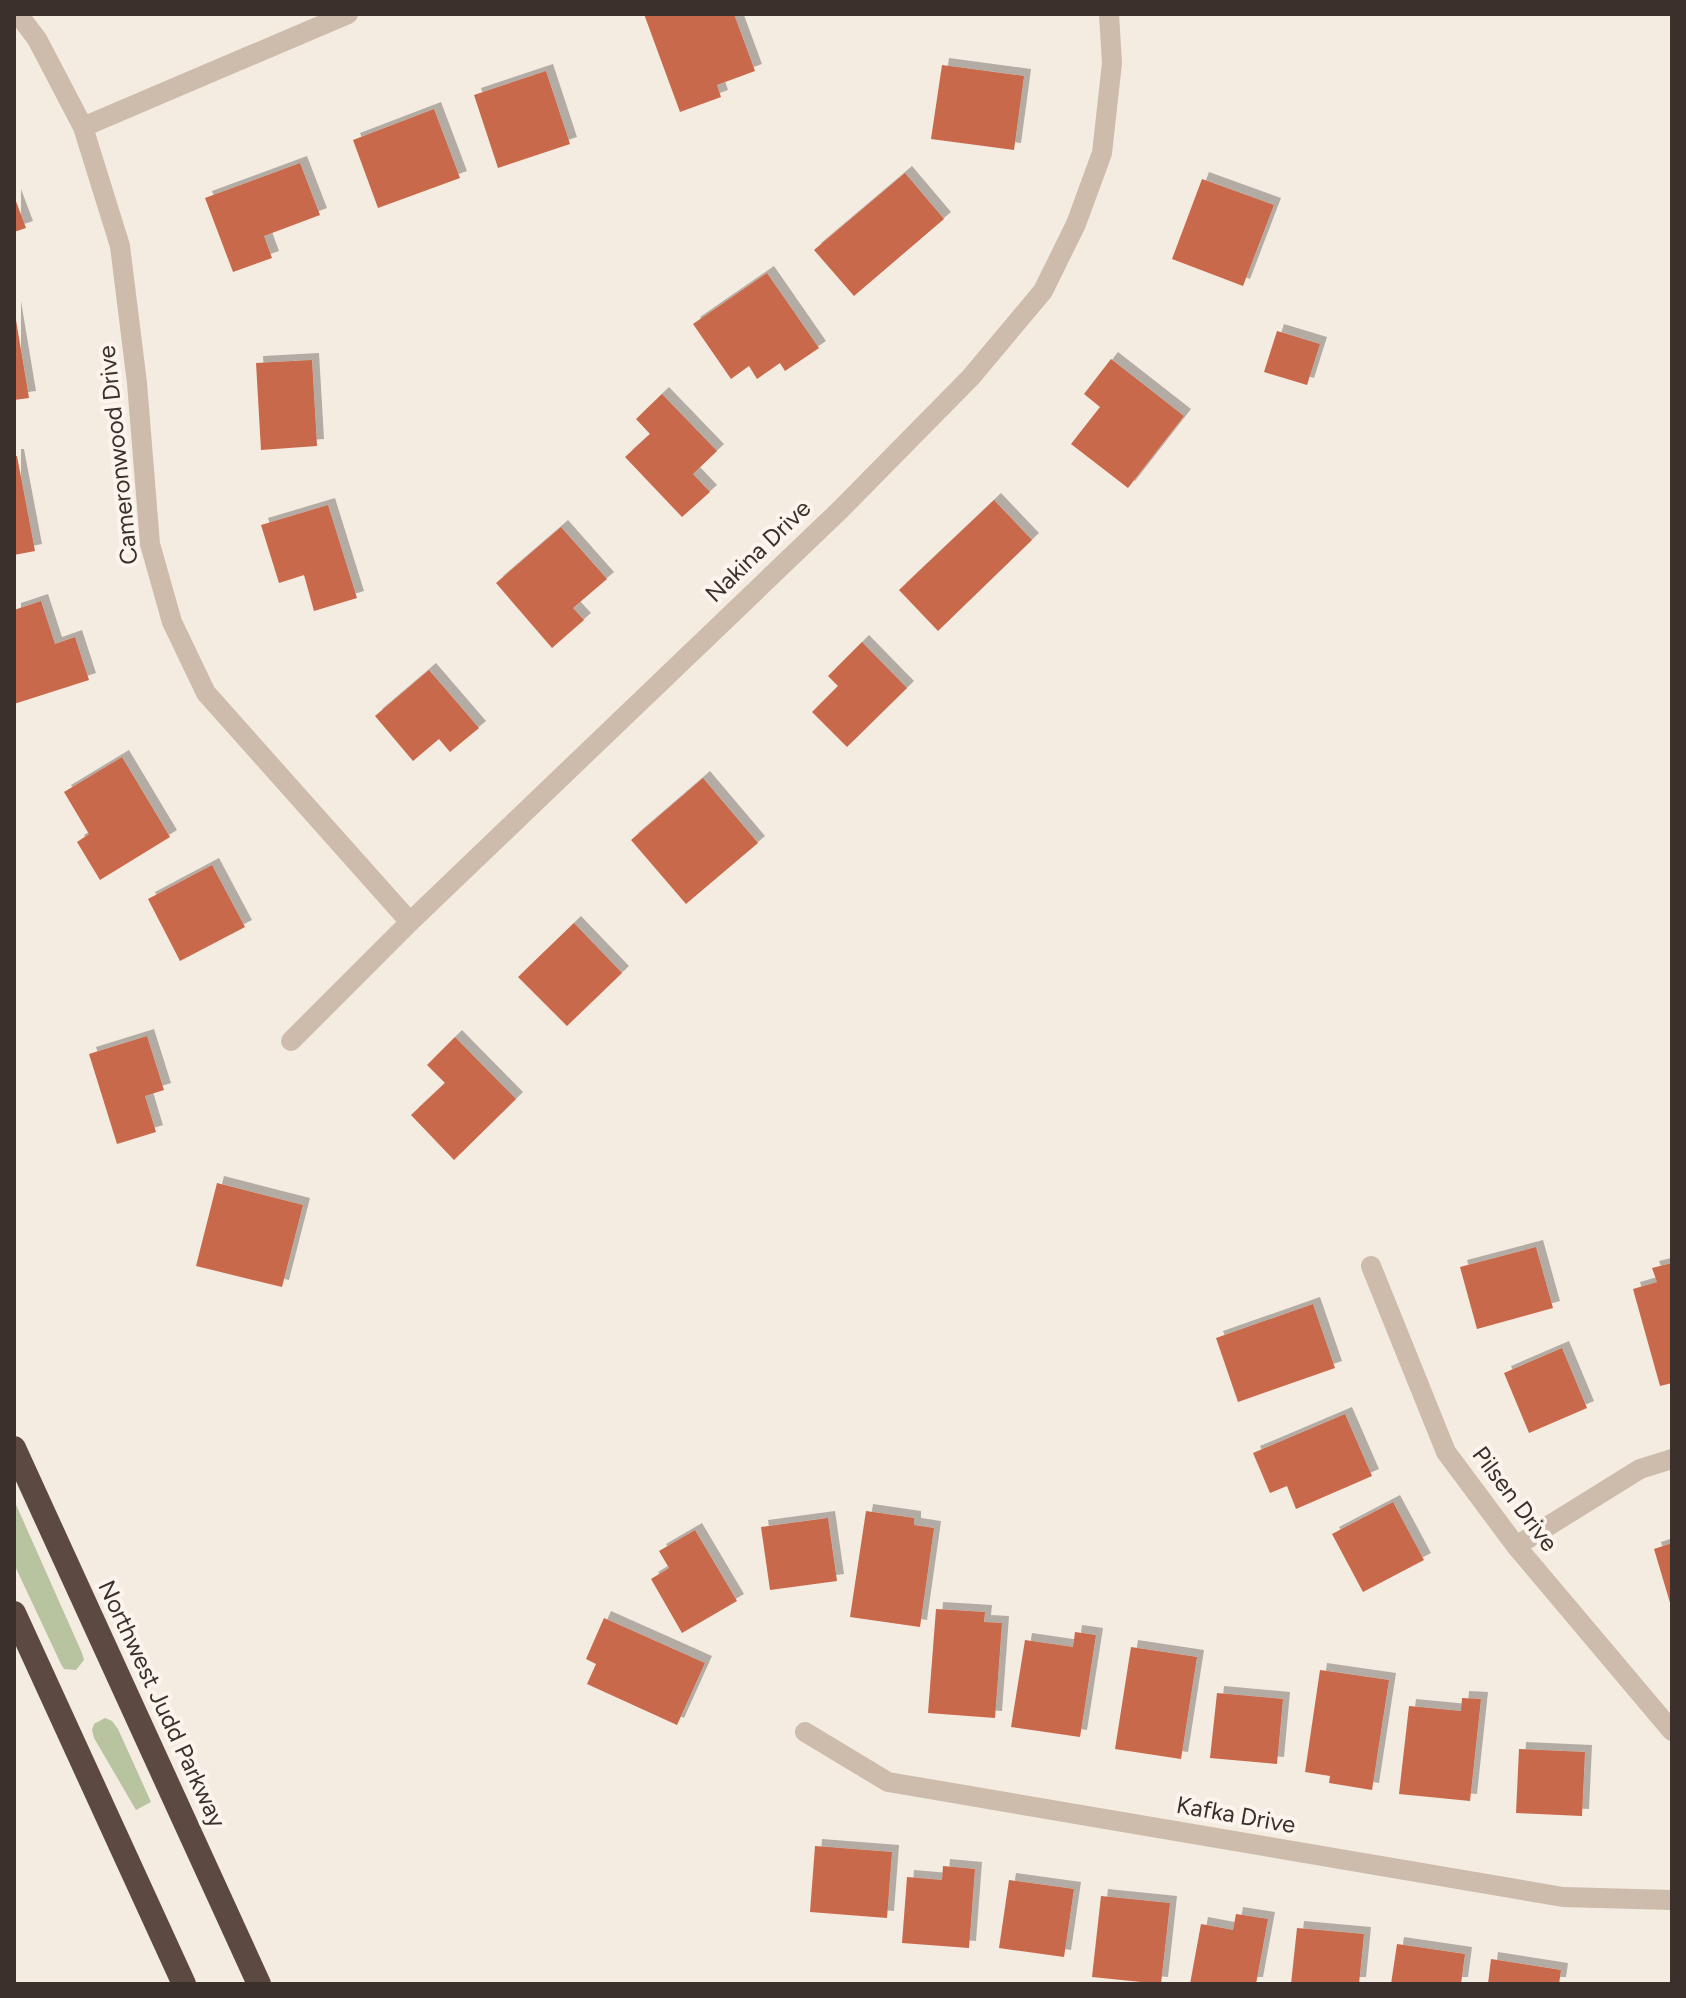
<svg xmlns="http://www.w3.org/2000/svg" width="1686" height="1998" viewBox="0 0 1686 1998" font-family="Figtree,sans-serif">
  <style>
    .green { fill: #b8c4a0 }
    .building { fill: #c8694b; filter: url(#shadow) }
    .lines { fill: none; stroke-linecap: round; stroke-linejoin: round }
    .street { stroke: #cdbbac; stroke-width: 20 }
    .highway { stroke: #5c4a42; stroke-width: 24 }
    .labels { text-anchor: middle; stroke-width: 8; stroke-linejoin: round; paint-order: stroke }
    .street-label { font-size: 24px; fill: #3b302b; stroke: #fbf5ee }
  </style>
  <defs>
    <filter id="shadow"><feDropShadow dx="7" dy="-7" stdDeviation="0" flood-color="#0004"/></filter>
  </defs>
  <rect width="100%" height="100%" fill="#f4ebe1"/>
  <path class="green" d="M14,1500L82,1653L84,1660L76,1670L64,1669L61,1664L14,1564Z
    M105,1718L112,1721L118,1729L151,1802L136,1810L94,1738L92,1730L94,1724Z"/>
  <path class="building" d="M644,14H734L755,71L717,85L721,97L680,112Z
    M942,65L1024,76L1014,150L931,139Z
    M546,71L570,144L498,168L474,95Z
    M434,109L460,178L378,208L353,140Z
    M300,163L320,215L264,236L272,258L233,272L205,198Z
    M905,173L944,219L854,296L814,250Z
    M1202,179L1274,205L1243,286L1172,259Z
    M14,196L26,228L14,232Z
    M767,273L819,348L785,371L780,363L757,379L749,366L731,379L693,324Z
    M14,308L29,398L14,400Z
    M1277,331L1320,344L1307,385L1264,372Z
    M1111,359L1184,416L1128,488L1071,444L1100,407L1084,394Z
    M312,360L317,446L261,450L256,363Z
    M662,394L717,451L693,474L710,492L682,517L625,457L650,434L636,419Z
    M14,456H17L35,551L14,555Z
    M994,500L1032,540L938,631L899,590Z
    M328,505L357,598L314,611L304,575L279,583L261,525Z
    M561,527L607,579L573,608L584,620L552,648L496,583Z
    M41,601L55,644L75,637L89,680L14,704V610Z
    M862,642L907,688L847,747L812,712L838,686L828,676Z
    M429,670L479,728L450,752L439,739L413,761L375,716Z
    M122,757L170,837L100,880L77,842L89,834L64,792Z
    M703,778L758,843L686,904L631,840Z
    M212,865L245,927L180,961L148,899Z
    M574,923L622,973L567,1026L518,977Z
    M147,1036L164,1090L145,1096L156,1132L117,1144L89,1054Z
    M455,1037L516,1099L454,1160L411,1115L445,1083L427,1065Z
    M217,1183L303,1205L282,1287L196,1266Z
    M1536,1247L1553,1308L1477,1329L1460,1267Z
    M1672,1263V1383L1660,1386L1633,1289L1657,1282L1652,1268Z
    M1313,1304L1335,1368L1238,1402L1216,1338Z
    M1562,1348L1587,1408L1529,1433L1504,1373Z
    M1345,1414L1372,1476L1296,1509L1287,1486L1270,1493L1253,1453Z
    M1393,1502L1424,1560L1363,1592L1332,1534Z
    M866,1511L914,1518V1525L934,1528L920,1627L850,1617Z
    M828,1518L837,1581L770,1590L761,1527Z
    M695,1530L737,1601L682,1633L651,1579L669,1568L659,1551Z
    M1672,1543V1606H1671L1654,1549Z
    M936,1609L985,1612L984,1622L1002,1623L995,1718L928,1713Z
    M604,1618L705,1663L677,1725L587,1684L596,1664L586,1659Z
    M1075,1632L1096,1635L1080,1737L1011,1727L1025,1640L1073,1647Z
    M1131,1647L1197,1657L1181,1759L1115,1749Z
    M1320,1670L1389,1680L1372,1790L1329,1783L1330,1776L1305,1772Z
    M1217,1693L1283,1699L1277,1764L1210,1758Z
    M1462,1698L1481,1699L1470,1801L1399,1794L1409,1706L1461,1711Z
    M1519,1749L1585,1752L1582,1816L1516,1813Z
    M815,1846L892,1852L887,1918L810,1912Z
    M943,1866L975,1869L969,1948L902,1943L907,1877L942,1880Z
    M1009,1880L1074,1889L1064,1957L999,1948Z
    M1101,1896L1170,1903L1161,1984L1092,1977Z
    M1236,1914L1268,1919L1256,1984H1190L1201,1924L1233,1930Z
    M1297,1928L1364,1934L1359,1984H1291Z
    M1397,1944L1465,1954L1461,1984H1391Z
    M1491,1959L1561,1970L1559,1984H1488Z"/>
  <g class="lines">
    <path class="street" d="M18,14L37,39L83,127L120,246L137,383L150,544L172,622L206,693L410,922
      M83,127L348,14
      M291,1041L410,922L841,509L971,377L1043,291L1076,224L1102,153L1112,63L1109,14
      M1371,1266L1446,1452L1516,1546L1672,1731
      M1516,1546L1640,1469L1672,1459
      M805,1732L888,1782L1563,1897L1672,1900"/>
    <path class="highway" d="M14,1448L259,1984
      M14,1613L184,1984"/>
  </g>
  <g class="labels">
    <g class="street-label">
      <text transform="translate(118 455) rotate(-96)" y="8">Cameronwood Drive</text>
      <text transform="translate(758 551) rotate(-44)" y="8">Nakina Drive</text>
      <text transform="translate(1515 1499) rotate(53)" y="8">Pilsen Drive</text>
      <text transform="translate(162 1704) rotate(65)" y="8">Northwest Judd Parkway</text>
      <text transform="translate(1236 1815) rotate(10)" y="8">Kafka Drive</text>
    </g>
  </g>
  <rect width="1686" height="1998" fill="none" stroke="#3b302b" stroke-width="32"/>
</svg>
